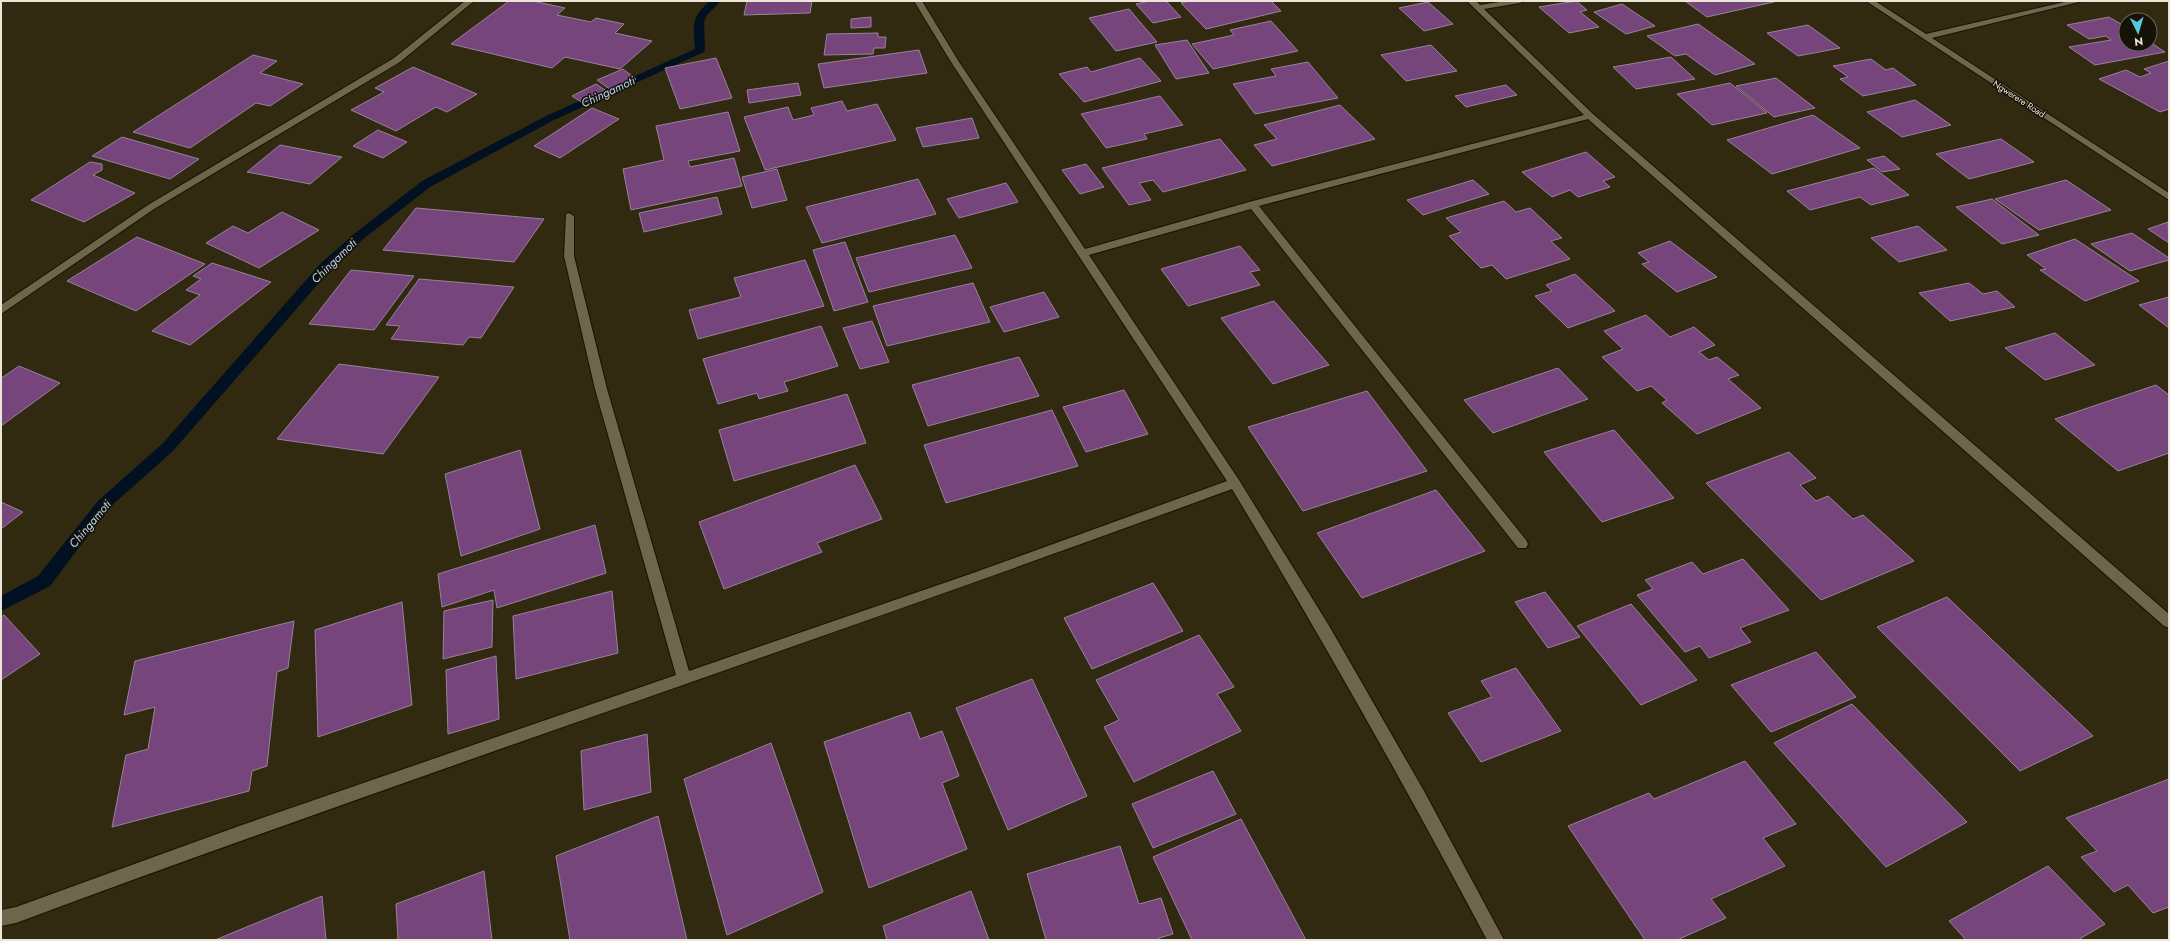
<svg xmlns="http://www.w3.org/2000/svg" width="2170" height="941" viewBox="0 0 2170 941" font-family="Jost,sans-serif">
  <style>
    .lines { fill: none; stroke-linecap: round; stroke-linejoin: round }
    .stream { fill: #021121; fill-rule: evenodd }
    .building { fill: #75457b; stroke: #97839a }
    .minor-casing { stroke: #1a1100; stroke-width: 2 }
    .minor { fill: #6e654b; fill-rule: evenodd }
    .labels { text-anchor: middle; stroke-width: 3; stroke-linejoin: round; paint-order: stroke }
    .far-street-label { font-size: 9px; fill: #ebe6d7; stroke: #161208 }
    .water-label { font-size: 12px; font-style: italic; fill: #b5d3f1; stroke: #161208 }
  </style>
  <rect width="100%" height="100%" fill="#322911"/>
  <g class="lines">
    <path class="stream" d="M710,1H721L707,15L704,22L705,50L704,52L554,120L430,187L362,240L331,269L173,451L108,509L50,586L1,611V596L38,576L98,501L163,443L321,263L354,234L422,181L546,116L695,49C693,25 691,17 710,1Z"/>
  </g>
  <path class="building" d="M509,1H533L565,8L557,15L591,22L596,18L624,24L615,33L652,41L620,69L565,57L552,68L451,44Z
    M747,1H812L810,13L744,15Z
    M1150,1H1166L1181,17L1153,23L1136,4Z
    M1189,1H1271L1281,11L1206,29L1181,3Z
    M1576,1L1587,10L1580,12L1599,27L1569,33L1539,7Z
    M1685,1H1778L1707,17Z
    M1428,2L1453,24L1424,31L1399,8Z
    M1622,4L1655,26L1626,34L1594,12Z
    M1129,9L1157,42L1116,51L1089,18Z
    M871,17V27L851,28V19Z
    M2109,17L2126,27V44H2150V42L2165,52L2095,65L2069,47L2111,40L2106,36L2089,39L2067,25Z
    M1271,21L1298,51L1213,69L1192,44L1234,35L1230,30Z
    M1698,24L1755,64L1715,75L1686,54L1675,56L1647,36Z
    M1808,25L1840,48L1798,56L1767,33Z
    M878,33V37H886L885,48H874L873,54L824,55L827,34Z
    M1187,40L1209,73L1176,79L1155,45Z
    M1431,45L1457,71L1406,81L1381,55Z
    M919,50L927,73L824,88L818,64Z
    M253,55L277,61L260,73L303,84L270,106L256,103L190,148L133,132Z
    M1671,57L1695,79L1636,89L1613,67Z
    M716,58L732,98L680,109L665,68Z
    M1140,58L1161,81L1084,102L1059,74L1087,67L1091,72Z
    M1871,59L1886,70L1893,68L1916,85L1863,96L1840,79L1848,77L1833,66Z
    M2169,61V109L2160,112L2099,79L2126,70L2140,77L2151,73L2144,69Z
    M1308,62L1338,98L1255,114L1233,84L1276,76L1271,69Z
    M413,67L477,94L447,112L436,107L396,131L351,110L384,92L375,88Z
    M623,69L636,79L611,90L597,80Z
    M1776,78L1815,108L1774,117L1736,86Z
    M798,83L801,95L749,103L747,90Z
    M1730,83L1767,113L1712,125L1677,94Z
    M596,84L608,92L583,103L572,96Z
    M1506,85L1517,95L1466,107L1455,96Z
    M1160,96L1183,125L1144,134L1147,139L1106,148L1081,114Z
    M1915,100L1951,125L1902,137L1867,112Z
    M842,101L847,111L877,104L896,140L765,170L744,117L788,107L793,120L814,115L811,108Z
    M1340,105L1375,139L1272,166L1254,145L1277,139L1264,125Z
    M592,108L619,119L560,158L534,146Z
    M728,112L740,151L688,161L690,167L734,158L742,186L631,210L623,169L664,160L656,126Z
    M1813,115L1860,148L1772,174L1727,140Z
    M972,118L979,138L923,147L916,128Z
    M378,130L407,142L383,158L353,146Z
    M122,137L199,159L170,179L92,156Z
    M1220,139L1246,170L1163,192L1153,180L1139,183L1151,200L1129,205L1102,168Z
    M2001,139L2034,162L1969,179L1936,154Z
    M280,145L342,157L310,184L247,172Z
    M1586,152L1615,177L1603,181L1610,187L1578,197L1570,190L1552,197L1522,172Z
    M1884,156L1900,169L1882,172L1867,160Z
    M90,162L102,164V170L93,175L135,193L84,222L31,200Z
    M1086,164L1104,187L1080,194L1062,170Z
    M1874,168L1909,195L1871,205L1860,197L1810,210L1787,191Z
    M777,169L787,200L752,208L742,177Z
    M918,179L936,214L822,243L806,207Z
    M1473,180L1489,194L1423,215L1407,200Z
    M2066,180L2111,210L2039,230L1995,199Z
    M1006,183L1018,202L959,218L947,199Z
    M717,197L722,214L644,232L639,213Z
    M1992,199L2039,235L2002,244L1956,207Z
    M1504,201L1516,212L1530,208L1562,238L1551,241L1570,259L1506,279L1492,265L1481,268L1449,236L1461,232L1446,218Z
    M416,208L544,219L514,262L383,250Z
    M282,212L319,230L259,268L206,243L233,226L248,233Z
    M2168,222L2169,243L2148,229Z
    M1918,226L1947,250L1899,262L1871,238Z
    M2132,233L2169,258V260L2130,271L2091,244Z
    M955,235L972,268L869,292L856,258Z
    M137,237L205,264L136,311L67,281Z
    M2075,239L2139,281L2085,301L2040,270L2046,269L2027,255Z
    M1670,241L1717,277L1677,292L1642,264L1649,262L1638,253Z
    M845,242L868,302L834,311L813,250Z
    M1240,246L1260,270L1250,272L1260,285L1188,306L1161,269Z
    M805,260L824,306L698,339L689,310L741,297L734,278Z
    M212,263L271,282L190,345L152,331L200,295L186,290L201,279L193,276Z
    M351,270L414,276L374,330L309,324Z
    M1575,274L1615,311L1568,328L1535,296L1552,291L1546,285Z
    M419,279L514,287L481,338L469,337L463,345L391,339L400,326L386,325Z
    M973,283L990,322L887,346L873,306Z
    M1969,283L1983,294L1997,291L2015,307L1950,321L1919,293Z
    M1044,292L1059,317L1004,332L990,307Z
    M2169,297V328L2139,305Z
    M1274,301L1329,365L1273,384L1221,318Z
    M1646,315L1670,337L1694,327L1715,345L1699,352L1709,360L1717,357L1739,375L1728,379L1761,408L1697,434L1662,403L1667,400L1651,386L1637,391L1602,357L1623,349L1604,331Z
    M872,321L889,362L860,369L843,328Z
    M821,326L838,366L784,382L788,391L759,399L757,393L718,404L703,359Z
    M2055,333L2095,365L2045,380L2005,348Z
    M1019,357L1039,396L928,426L912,385Z
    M339,364L439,377L383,454L277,439Z
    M19,366L60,383L1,426V377H3Z
    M1558,368L1588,399L1493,433L1464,400Z
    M2156,385L2169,395V453L2118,471L2055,419Z
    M1124,390L1148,434L1086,452L1063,407Z
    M1367,391L1427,471L1303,511L1248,427Z
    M847,394L866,443L734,481L719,430Z
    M1052,410L1078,466L946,503L924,445Z
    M1614,430L1674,498L1602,522L1544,452Z
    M520,450L540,529L461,556L445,474Z
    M1789,452L1816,478L1800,485L1816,501L1828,496L1853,519L1863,515L1914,561L1821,600L1706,483Z
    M855,465L882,519L817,543L822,552L724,589L699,522Z
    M1436,490L1485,551L1362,598L1317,533Z
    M1,502L23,512L1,529Z
    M595,525L606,573L497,608L494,590L442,607L438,574Z
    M1743,559L1789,610L1740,628L1751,642L1709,658L1700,646L1685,652L1637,595L1653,589L1645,580L1692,562L1703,574Z
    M1153,583L1183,631L1092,669L1064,618Z
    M612,591L618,653L516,679L513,616Z
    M1545,592L1580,637L1548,648L1515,602Z
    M1947,597L2093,736L2020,771L1877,627Z
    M493,600L492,647L443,659L444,611Z
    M402,602L412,705L318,737L315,630Z
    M1631,604L1697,680L1641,705L1577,626Z
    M4,615L40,654L1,680V617Z
    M294,621L288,668L277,672L267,766L252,771L249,791L112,827L126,755L148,749L155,707L124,715L135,661Z
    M1199,635L1234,687L1217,694L1241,731L1134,782L1104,727L1119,720L1096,680Z
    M1816,652L1856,697L1771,732L1731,685Z
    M496,656L499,719L448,734L446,670Z
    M1516,668L1561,731L1481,762L1448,713L1492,697L1481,681Z
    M1032,679L1087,796L1008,830L956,708Z
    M1852,704L1967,822L1886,867L1774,743Z
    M910,712L920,739L942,731L959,776L942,783L967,849L869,888L824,742Z
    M647,734L651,792L584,810L581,751Z
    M771,743L823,892L727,935L684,779Z
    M1745,761L1796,824L1763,838L1785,866L1711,899L1726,918L1677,940H1645L1568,826L1649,793L1654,799Z
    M1213,771L1236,814L1153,848L1132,804Z
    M2169,779V907L2153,913L2128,885L2114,892L2081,857L2097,851L2066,818Z
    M658,816L687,940H570L556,856Z
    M1241,819L1306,940H1192L1153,857Z
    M1120,846L1139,904L1161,898L1173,934L1159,938V940H1046L1027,874Z
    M2048,866L2105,924L2078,940H1966L1949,921Z
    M484,871L492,940H398L396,904Z
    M971,891L989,940H887L883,926Z
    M322,896L326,940H215Z"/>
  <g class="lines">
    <g class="minor-casing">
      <path id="minor" d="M465,1H474L400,62L154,209L1,314V305L148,205L394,58Z
        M914,1H922L959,62L1085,249L1249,202L1584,115L1467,1H1476L1480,5L1506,1H1524L1520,3L1484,9L1593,114L2169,614V628L2164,626L1588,119L1259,206L1526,540L1528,544L1526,548H1518L1251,209L1089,255L1239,480L1328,624L1424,791L1504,940H1487C1406,787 1321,637 1232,489C828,638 420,773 16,923L1,926V910L16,907L239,826L676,675L595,389L564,256L566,214L569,213L574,216V256L607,389L689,671L973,573L1227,481L951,62Z
        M1866,1H1875L1926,34L2069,1H2083L1932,38L2169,193V200Z"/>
    </g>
    <use href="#minor" class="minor"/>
  </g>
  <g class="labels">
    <g class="far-street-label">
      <text transform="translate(2019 99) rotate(33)" y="3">Ngwerere Road</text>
    </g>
    <g class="water-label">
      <text transform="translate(608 92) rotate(-25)" y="4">Chingamoti</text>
      <text transform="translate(334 261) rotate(-44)" y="4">Chingamoti</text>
      <text transform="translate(90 524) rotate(-50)" y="4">Chingamoti</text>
    </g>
  </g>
  <rect width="2170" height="941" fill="none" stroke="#ebe6d7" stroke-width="4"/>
  <g transform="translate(2138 32) rotate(175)"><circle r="19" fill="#161208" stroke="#6b675b"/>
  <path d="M0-3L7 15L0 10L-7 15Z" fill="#55cae0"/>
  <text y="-6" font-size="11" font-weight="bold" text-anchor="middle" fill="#ebe6d7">N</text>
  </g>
</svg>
